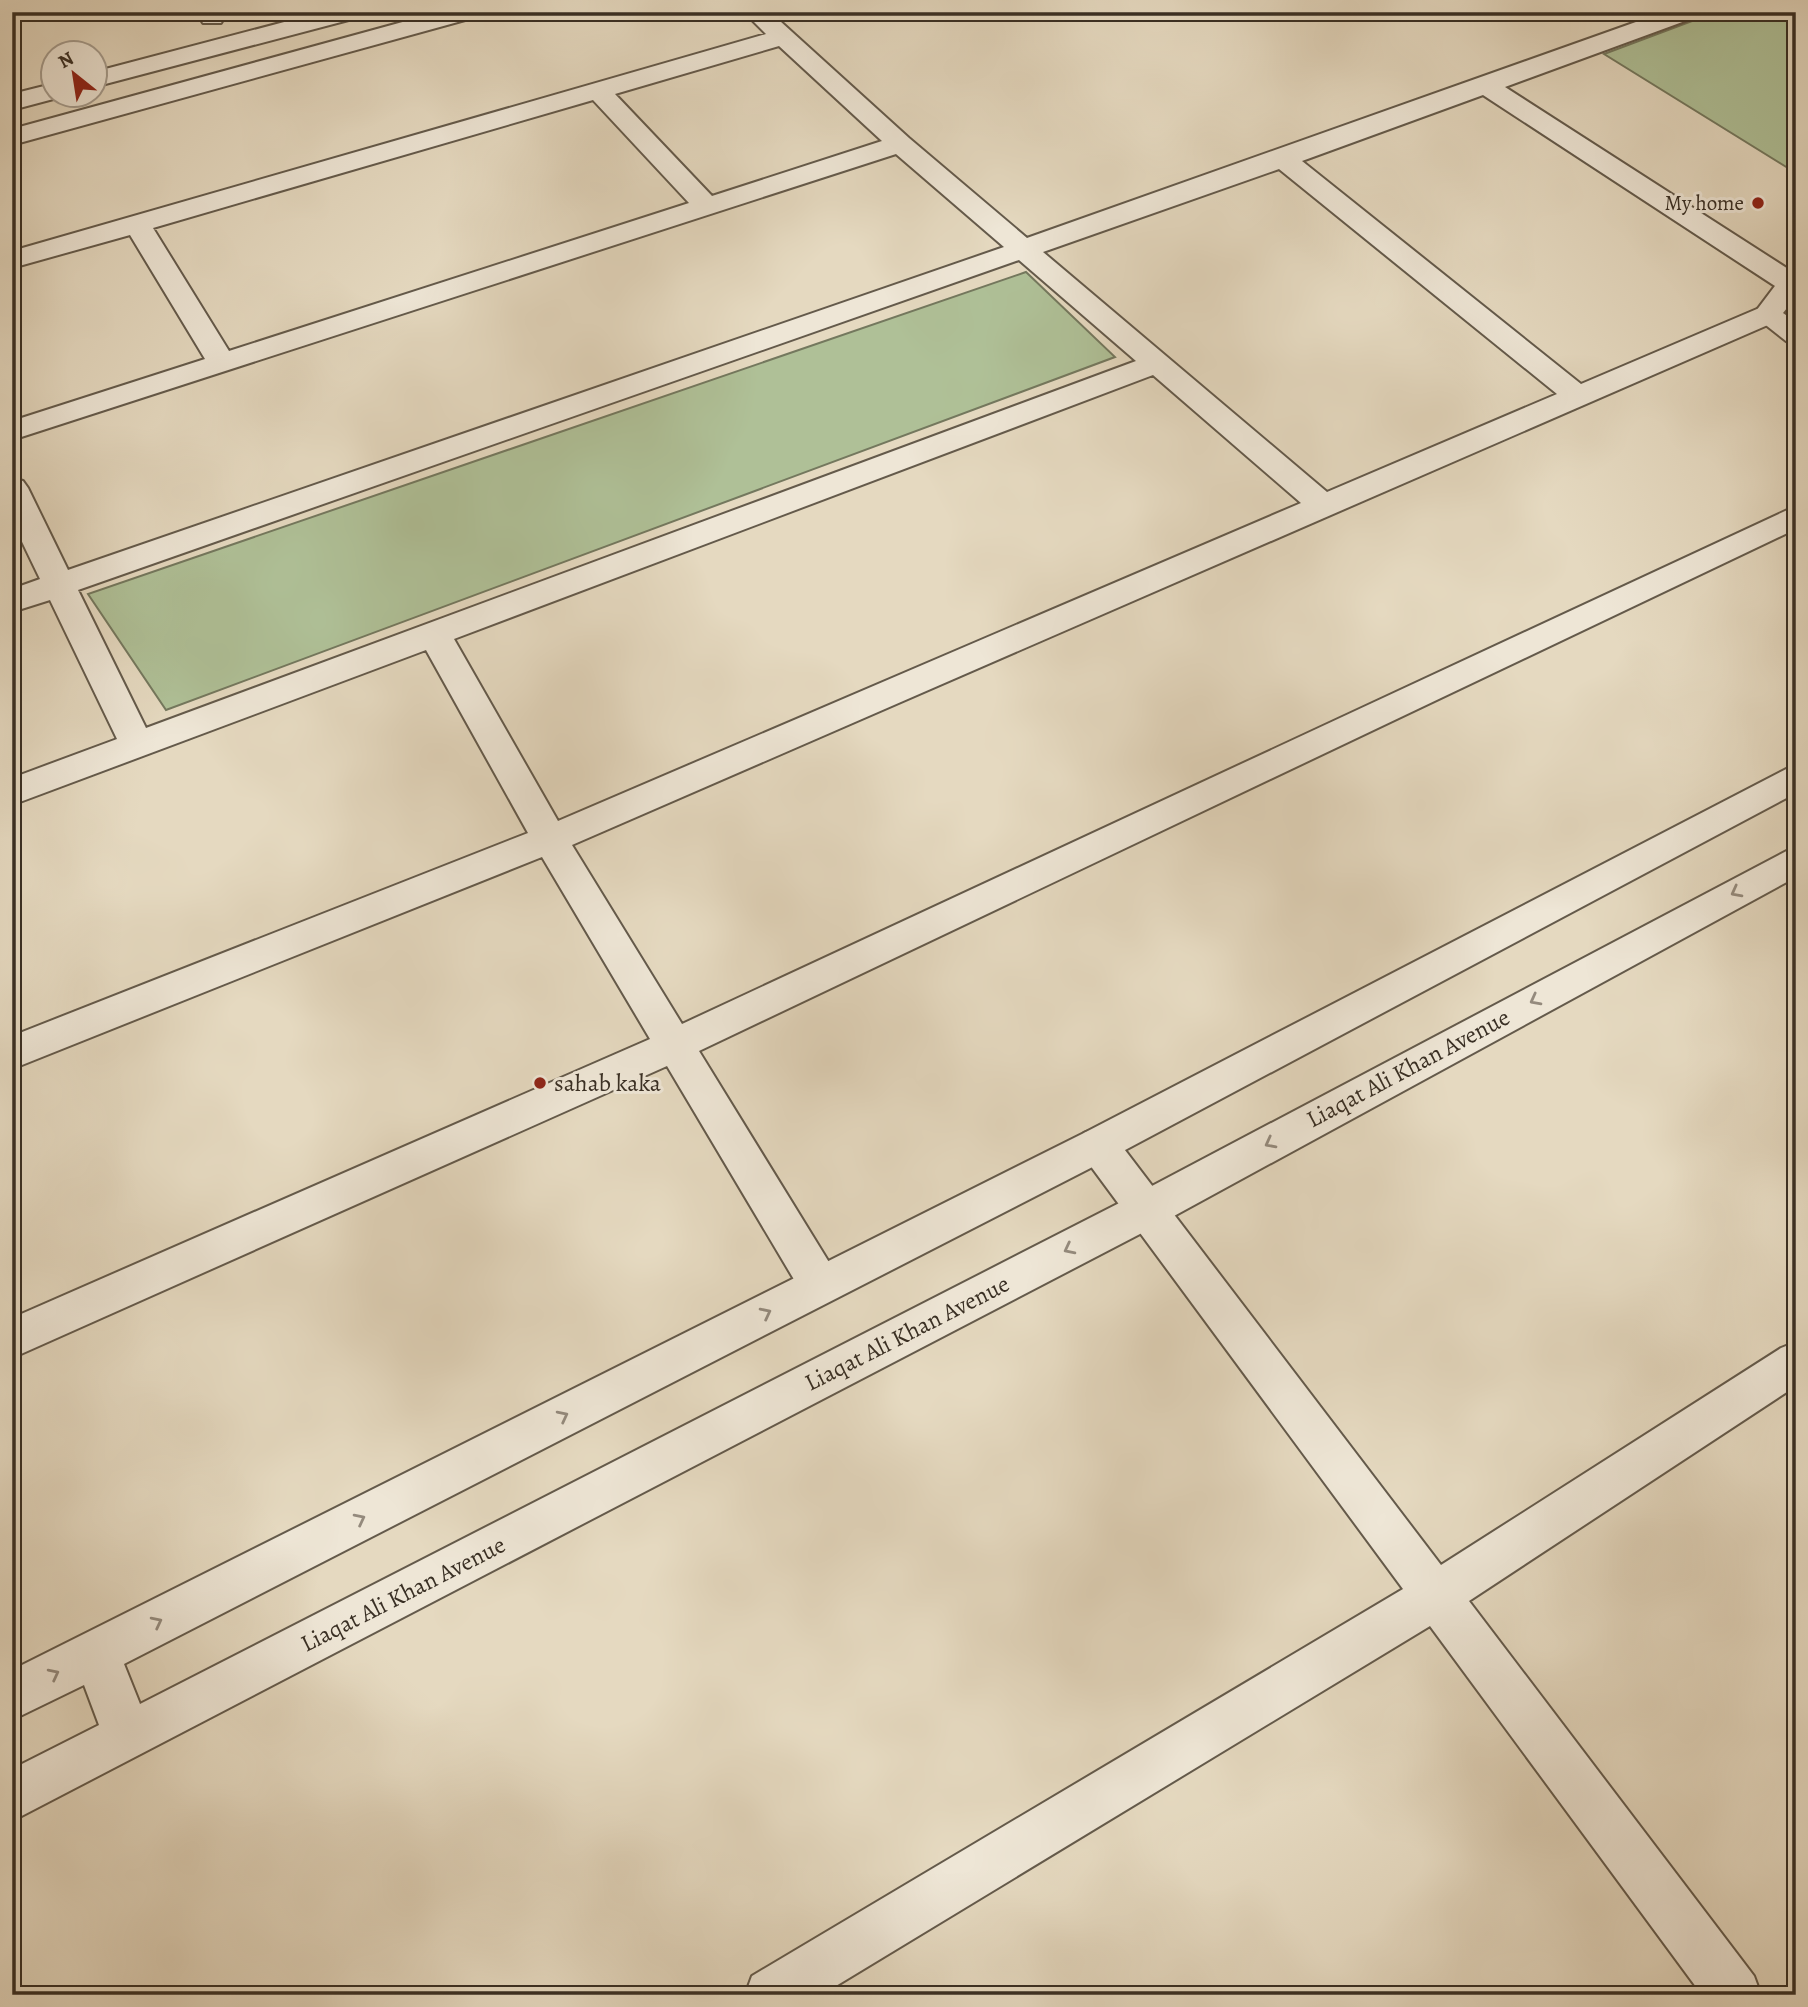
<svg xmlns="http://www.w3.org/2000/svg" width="1808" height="2007" viewBox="0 0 1808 2007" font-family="Alegreya,serif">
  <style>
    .green { fill: #afc097; stroke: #74785e; stroke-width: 2 }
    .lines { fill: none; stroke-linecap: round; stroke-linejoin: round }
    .minor-casing { stroke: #645a4b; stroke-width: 4 }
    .tertiary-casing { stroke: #645a4b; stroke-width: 4 }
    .minor { fill: #eee6d6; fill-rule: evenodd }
    .tertiary { fill: #eee6d6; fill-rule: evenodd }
    .oneway { stroke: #948a7d }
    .poi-dot { fill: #8f2418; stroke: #eee6d6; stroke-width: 2.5 }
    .labels { text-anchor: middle; stroke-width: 6; stroke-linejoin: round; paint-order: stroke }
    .far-poi-label { font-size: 21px; fill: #392f24; stroke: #eee6d6; text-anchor: end }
    .street-label { font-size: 24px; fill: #392f24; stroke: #eee6d6 }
    .poi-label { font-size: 24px; fill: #392f24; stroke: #eee6d6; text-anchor: start }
  </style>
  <rect width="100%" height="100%" fill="#e5d9c0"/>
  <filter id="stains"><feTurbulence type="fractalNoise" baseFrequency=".00286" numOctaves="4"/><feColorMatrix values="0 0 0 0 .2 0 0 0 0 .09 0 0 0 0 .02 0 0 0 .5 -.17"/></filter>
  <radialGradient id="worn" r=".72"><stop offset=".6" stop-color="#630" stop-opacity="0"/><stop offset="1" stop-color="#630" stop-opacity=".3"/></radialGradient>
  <path class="green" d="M1716,12H1796V173L1604,54Z
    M1026,272L1115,357L166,710L88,594Z"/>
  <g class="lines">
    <g class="minor-casing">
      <path id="minor" d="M196,12H220L224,18L221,23H203Z
        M322,12H363L360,17L94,87V72Z
        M439,12H479L476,17L12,145V129Z
        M744,12H770L909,138L1027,238L1664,12H1699L1696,17L1505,87L1796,274V291L1781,290L1483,95L1302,161L1581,384L1757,309L1767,306L1777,309L1781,315L1777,321L572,845L682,1024L1796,506V529L699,1051L835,1272L841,1285L835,1298L820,1304L805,1298L667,1066L12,1358V1318L650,1039L542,857L12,1069V1036L528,833L426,650L12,805V778L117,739L50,600L12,612V589L40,579L12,521V478L23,481L28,488L68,570L1004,247L896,154L12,440V421L205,359L130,235L12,268V251L766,34ZM779,46L882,141L712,196L615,94ZM593,100L689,203L229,351L153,228ZM1279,169L1557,394L1327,492L1043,252ZM1019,260L1136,361L146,728L78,590ZM1153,375L1301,503L558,821L454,639Z
        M52,84V94H63L61,97L12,110V94Z
        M1098,1128L1112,1133L1441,1565L1781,1348L1796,1342V1386L1469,1601L1754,1976L1761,1995H1702L1430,1626L821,1995H745L752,1976L1403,1589L1084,1157L1078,1145L1084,1133Z"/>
    </g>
    <g class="tertiary-casing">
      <path id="tertiary" d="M1791,276L1796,277V297L1783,313L1796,322V344L1786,341L1753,315L1781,278Z
        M1796,764V793L1112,1157L124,1664L140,1704L1133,1196L1796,846V877L1163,1222L12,1821V1769L99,1725L84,1685L12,1720V1670L1084,1133Z"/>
    </g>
    <use href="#minor" class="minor"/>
    <use href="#tertiary" class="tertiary"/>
  </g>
  <defs><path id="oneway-chevron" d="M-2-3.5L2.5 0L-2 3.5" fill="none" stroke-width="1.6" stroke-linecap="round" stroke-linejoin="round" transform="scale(1.75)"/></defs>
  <g class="oneway">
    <use href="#oneway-chevron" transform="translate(1736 892) rotate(152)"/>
    <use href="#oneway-chevron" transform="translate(1535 1000) rotate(152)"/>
    <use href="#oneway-chevron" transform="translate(1270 1143) rotate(152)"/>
    <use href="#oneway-chevron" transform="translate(1069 1249) rotate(153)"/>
    <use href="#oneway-chevron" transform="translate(766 1313) rotate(-27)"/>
    <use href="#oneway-chevron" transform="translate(563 1416) rotate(-27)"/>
    <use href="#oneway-chevron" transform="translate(360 1519) rotate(-27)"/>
    <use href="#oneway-chevron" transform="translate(157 1622) rotate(-27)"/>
    <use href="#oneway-chevron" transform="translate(54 1674) rotate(-27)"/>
  </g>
  <g class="poi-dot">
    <circle cx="1758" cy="203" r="7"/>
    <circle cx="540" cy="1083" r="7"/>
  </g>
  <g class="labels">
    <g class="far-poi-label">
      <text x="1744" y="210">My home</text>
    </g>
    <g class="street-label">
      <text transform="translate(1408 1068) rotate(-28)" y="8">Liaqat Ali Khan Avenue</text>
      <text transform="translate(907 1333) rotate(-27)" y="8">Liaqat Ali Khan Avenue</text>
      <text transform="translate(403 1594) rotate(-27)" y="8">Liaqat Ali Khan Avenue</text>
    </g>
    <g class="poi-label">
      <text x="554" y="1091">sahab kaka</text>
    </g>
  </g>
  <rect width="1808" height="2007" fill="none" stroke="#e5d9c0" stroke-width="42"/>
  <rect x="14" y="14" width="1780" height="1979" fill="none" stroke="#392f24" stroke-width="3.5"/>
  <rect x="21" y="21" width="1766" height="1965" fill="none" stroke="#392f24" stroke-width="2"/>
  <g transform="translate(74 74) rotate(330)"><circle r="33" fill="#eee6d6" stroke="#a69d8f" stroke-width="2"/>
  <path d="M0-5L12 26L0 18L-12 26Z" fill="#8f2418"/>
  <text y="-10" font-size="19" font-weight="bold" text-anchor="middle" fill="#392f24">N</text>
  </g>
  <rect width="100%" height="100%" filter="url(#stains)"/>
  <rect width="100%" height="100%" fill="url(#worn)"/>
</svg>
